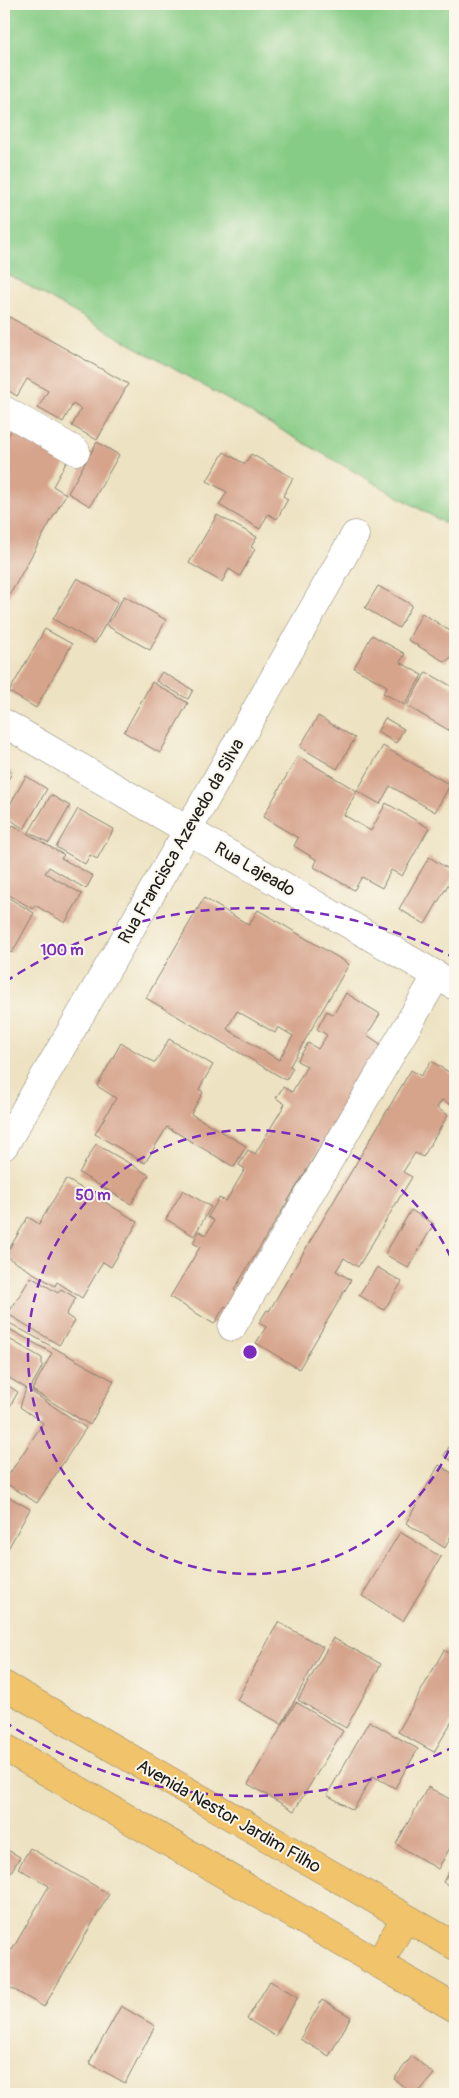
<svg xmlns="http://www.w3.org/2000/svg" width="459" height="2098" font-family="Pangolin,sans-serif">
<rect width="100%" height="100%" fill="#fbf7ec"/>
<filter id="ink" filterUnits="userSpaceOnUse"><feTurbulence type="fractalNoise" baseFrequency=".02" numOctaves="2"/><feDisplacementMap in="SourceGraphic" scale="10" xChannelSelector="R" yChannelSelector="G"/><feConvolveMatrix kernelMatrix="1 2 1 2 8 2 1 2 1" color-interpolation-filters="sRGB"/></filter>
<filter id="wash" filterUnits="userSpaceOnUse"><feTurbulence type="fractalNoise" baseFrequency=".0096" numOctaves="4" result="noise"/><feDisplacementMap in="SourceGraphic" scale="20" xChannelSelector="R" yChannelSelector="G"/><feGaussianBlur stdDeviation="1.12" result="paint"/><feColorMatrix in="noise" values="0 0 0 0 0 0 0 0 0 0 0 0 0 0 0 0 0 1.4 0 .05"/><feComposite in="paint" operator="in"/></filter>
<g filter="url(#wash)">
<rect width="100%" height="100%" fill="#ede2c1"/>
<path fill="#87cc86" stroke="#527451" d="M4 4H455V529L4 272Z"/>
<g id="blocks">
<g fill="#d6a38b" fill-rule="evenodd">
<path d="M4 314 128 384 97 440 72 426 81 409 73 404 63 422 38 408 48 391 27 379 17 396 4 388Z"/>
<path d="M15 424 70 456 53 486 66 494 4 605V444Z"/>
<path d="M97 442 119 455 90 506 68 493Z"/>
<path d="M224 452 245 464 251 454 293 478 283 496 288 499 277 519 268 514 260 529 219 505 227 492 207 481Z"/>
<path d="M217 515 257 537 251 547 255 549 240 576 229 569 222 582 189 563Z"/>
<path d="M77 578 118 602 95 643 53 619Z"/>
<path d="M378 586 412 605 399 628 365 608Z"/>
<path d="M124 596 166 620 150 650 107 626Z"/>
<path d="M422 613 455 634V654L445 662 408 640Z"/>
<path d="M45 629 72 644 36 708 9 692Z"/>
<path d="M372 635 405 654 400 662 422 675 405 705 383 693 387 686 354 668Z"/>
<path d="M162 672 193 690 188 699 156 681Z"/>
<path d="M426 672 455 688V725L452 732 407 706Z"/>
<path d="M152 682 188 703 160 753 124 732Z"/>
<path d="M318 716 355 738 337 769 300 747Z"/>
<path d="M385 718 404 729 396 743 377 732Z"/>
<path d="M383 746 450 785 435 812 390 786 380 804 357 791Z"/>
<path d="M298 756 357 791 344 815 371 831 386 803 429 828 402 876 391 870 382 888 362 877 354 890 314 867 317 860 294 846 298 838 263 817Z"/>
<path d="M4 768 12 773 4 786Z"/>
<path d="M26 776 47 789 24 829 4 815Z"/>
<path d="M51 795 70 806 49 843 29 832Z"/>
<path d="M78 809 114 829 97 859 90 855 85 864 56 847Z"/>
<path d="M13 825 64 855 61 858 93 876 86 889 49 867 45 873 82 894 65 923 35 905 33 909 4 892V841Z"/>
<path d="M429 857 455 873 425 924 399 909Z"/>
<path d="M4 895 34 913 12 953 4 948Z"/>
<path d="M204 898 249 925 258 910 349 964 290 1066 293 1068 286 1080 146 998ZM237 1011 275 1033 278 1027 293 1036 279 1060 227 1029Z"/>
<path d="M346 993 380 1014 367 1035 382 1045 234 1290 239 1293 230 1309 225 1306 214 1324 170 1297 200 1247 193 1243 199 1231 206 1235 214 1221 208 1217 219 1198 226 1201 245 1169 239 1165 248 1150 255 1154 285 1104 276 1098 283 1087 292 1092 307 1066 297 1061 308 1043 318 1049 327 1035 317 1029 327 1011 333 1015Z"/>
<path d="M169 1039 213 1065 199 1089 203 1092 191 1114 246 1146 234 1167 167 1127 145 1163 95 1134 116 1098 97 1086 121 1043 155 1063Z"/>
<path d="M431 1061 455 1076V1103L453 1106 442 1100 437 1108 448 1115 423 1157 415 1153 403 1172 412 1177 358 1267 344 1258 336 1271 351 1280 299 1369 256 1343 266 1327 259 1323 267 1310 269 1311 411 1070 421 1076Z"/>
<path d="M96 1144 149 1175 131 1204 79 1173Z"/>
<path d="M66 1179 138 1222 111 1267 103 1262 82 1298 57 1282 55 1286 5 1256 28 1217 39 1224Z"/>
<path d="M183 1190 211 1207 194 1236 166 1219Z"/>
<path d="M411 1210 434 1224 408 1268 385 1254Z"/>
<path d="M377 1267 402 1282 384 1310 359 1295Z"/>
<path d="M31 1277 58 1293 61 1289 76 1298 66 1315 75 1321 59 1345 8 1314Z"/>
<path d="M4 1320 114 1381 90 1425 32 1390 52 1353 4 1326Z"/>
<path d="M4 1336 42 1358V1367L29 1390 86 1428 37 1503 4 1482 43 1423 20 1407 26 1388 4 1375Z"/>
<path d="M4 1383 18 1392 4 1417Z"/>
<path d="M455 1436V1463L444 1456Z"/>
<path d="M439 1465 455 1475V1527L445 1548 406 1523Z"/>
<path d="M4 1494 30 1509 4 1556Z"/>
<path d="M400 1532 441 1557 403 1621 362 1596Z"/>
<path d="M278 1622 323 1647 282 1724 237 1700Z"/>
<path d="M333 1638 381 1664 346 1728 298 1700Z"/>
<path d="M444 1650 455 1657V1716L434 1752 398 1732Z"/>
<path d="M296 1702 343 1731 294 1811 248 1784Z"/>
<path d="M369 1721 418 1749 395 1788 373 1776 353 1810 327 1795Z"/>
<path d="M428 1787 455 1802V1839L438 1869 396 1844Z"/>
<path d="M4 1848 20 1857 4 1884Z"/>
<path d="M30 1848 109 1894 44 2007 4 1984V1945L12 1950 49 1886 18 1868Z"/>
<path d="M455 1861V1889L443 1882Z"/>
<path d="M270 1981 298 1997 275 2036 247 2019Z"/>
<path d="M322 2000 351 2017 329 2056 300 2039Z"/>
<path d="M121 2006 155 2026 125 2083 89 2063Z"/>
<path d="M412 2056 434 2074 417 2094H413L394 2079Z"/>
</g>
</g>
</g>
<g filter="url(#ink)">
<use href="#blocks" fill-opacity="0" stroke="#847f6e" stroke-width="1"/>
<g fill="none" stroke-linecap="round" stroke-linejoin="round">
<g stroke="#847f6e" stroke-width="29">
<g id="minor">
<path d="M4 410 76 451"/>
<path d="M4 723 455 986"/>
<path d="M4 1146 188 830 355 535"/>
<path d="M232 1327 437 975"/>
</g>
</g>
<g stroke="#847f6e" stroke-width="29">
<g id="major">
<path d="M4 1685 455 1946"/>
<path d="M4 1747 455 2008"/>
<path d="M379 1964 405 1918"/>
</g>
</g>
<use href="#minor" stroke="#fff" stroke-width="28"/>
<use href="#major" stroke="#f1c36a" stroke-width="28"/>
</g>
</g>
<g fill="none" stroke="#7b2cbf" stroke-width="2.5" stroke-dasharray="9 6">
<path d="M455 1437A222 222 0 1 1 455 1267"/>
<path d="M455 1746A444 444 0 0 1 5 1722M5 982A444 444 0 0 1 455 958"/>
</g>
<g text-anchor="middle" stroke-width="4" stroke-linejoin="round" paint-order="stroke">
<g font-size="18" fill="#1c1c1c" stroke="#fbf7ec">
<text transform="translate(181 841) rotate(-60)" y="6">Rua Francisca Azevedo da Silva</text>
<text transform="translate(255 869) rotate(30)" y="6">Rua Lajeado</text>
<text transform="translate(229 1816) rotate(30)" y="6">Avenida Nestor Jardim Filho</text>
</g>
</g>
<circle cx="250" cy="1352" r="8" fill="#7b2cbf" stroke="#fbf7ec" stroke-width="2.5"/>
<g font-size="15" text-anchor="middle" font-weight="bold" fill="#7b2cbf" stroke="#fbf7ec" stroke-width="4" stroke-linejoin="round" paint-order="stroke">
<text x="62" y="955">100 m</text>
<text x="93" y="1200">50 m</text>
</g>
<rect width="459" height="2098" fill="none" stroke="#fbf7ec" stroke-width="20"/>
</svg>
